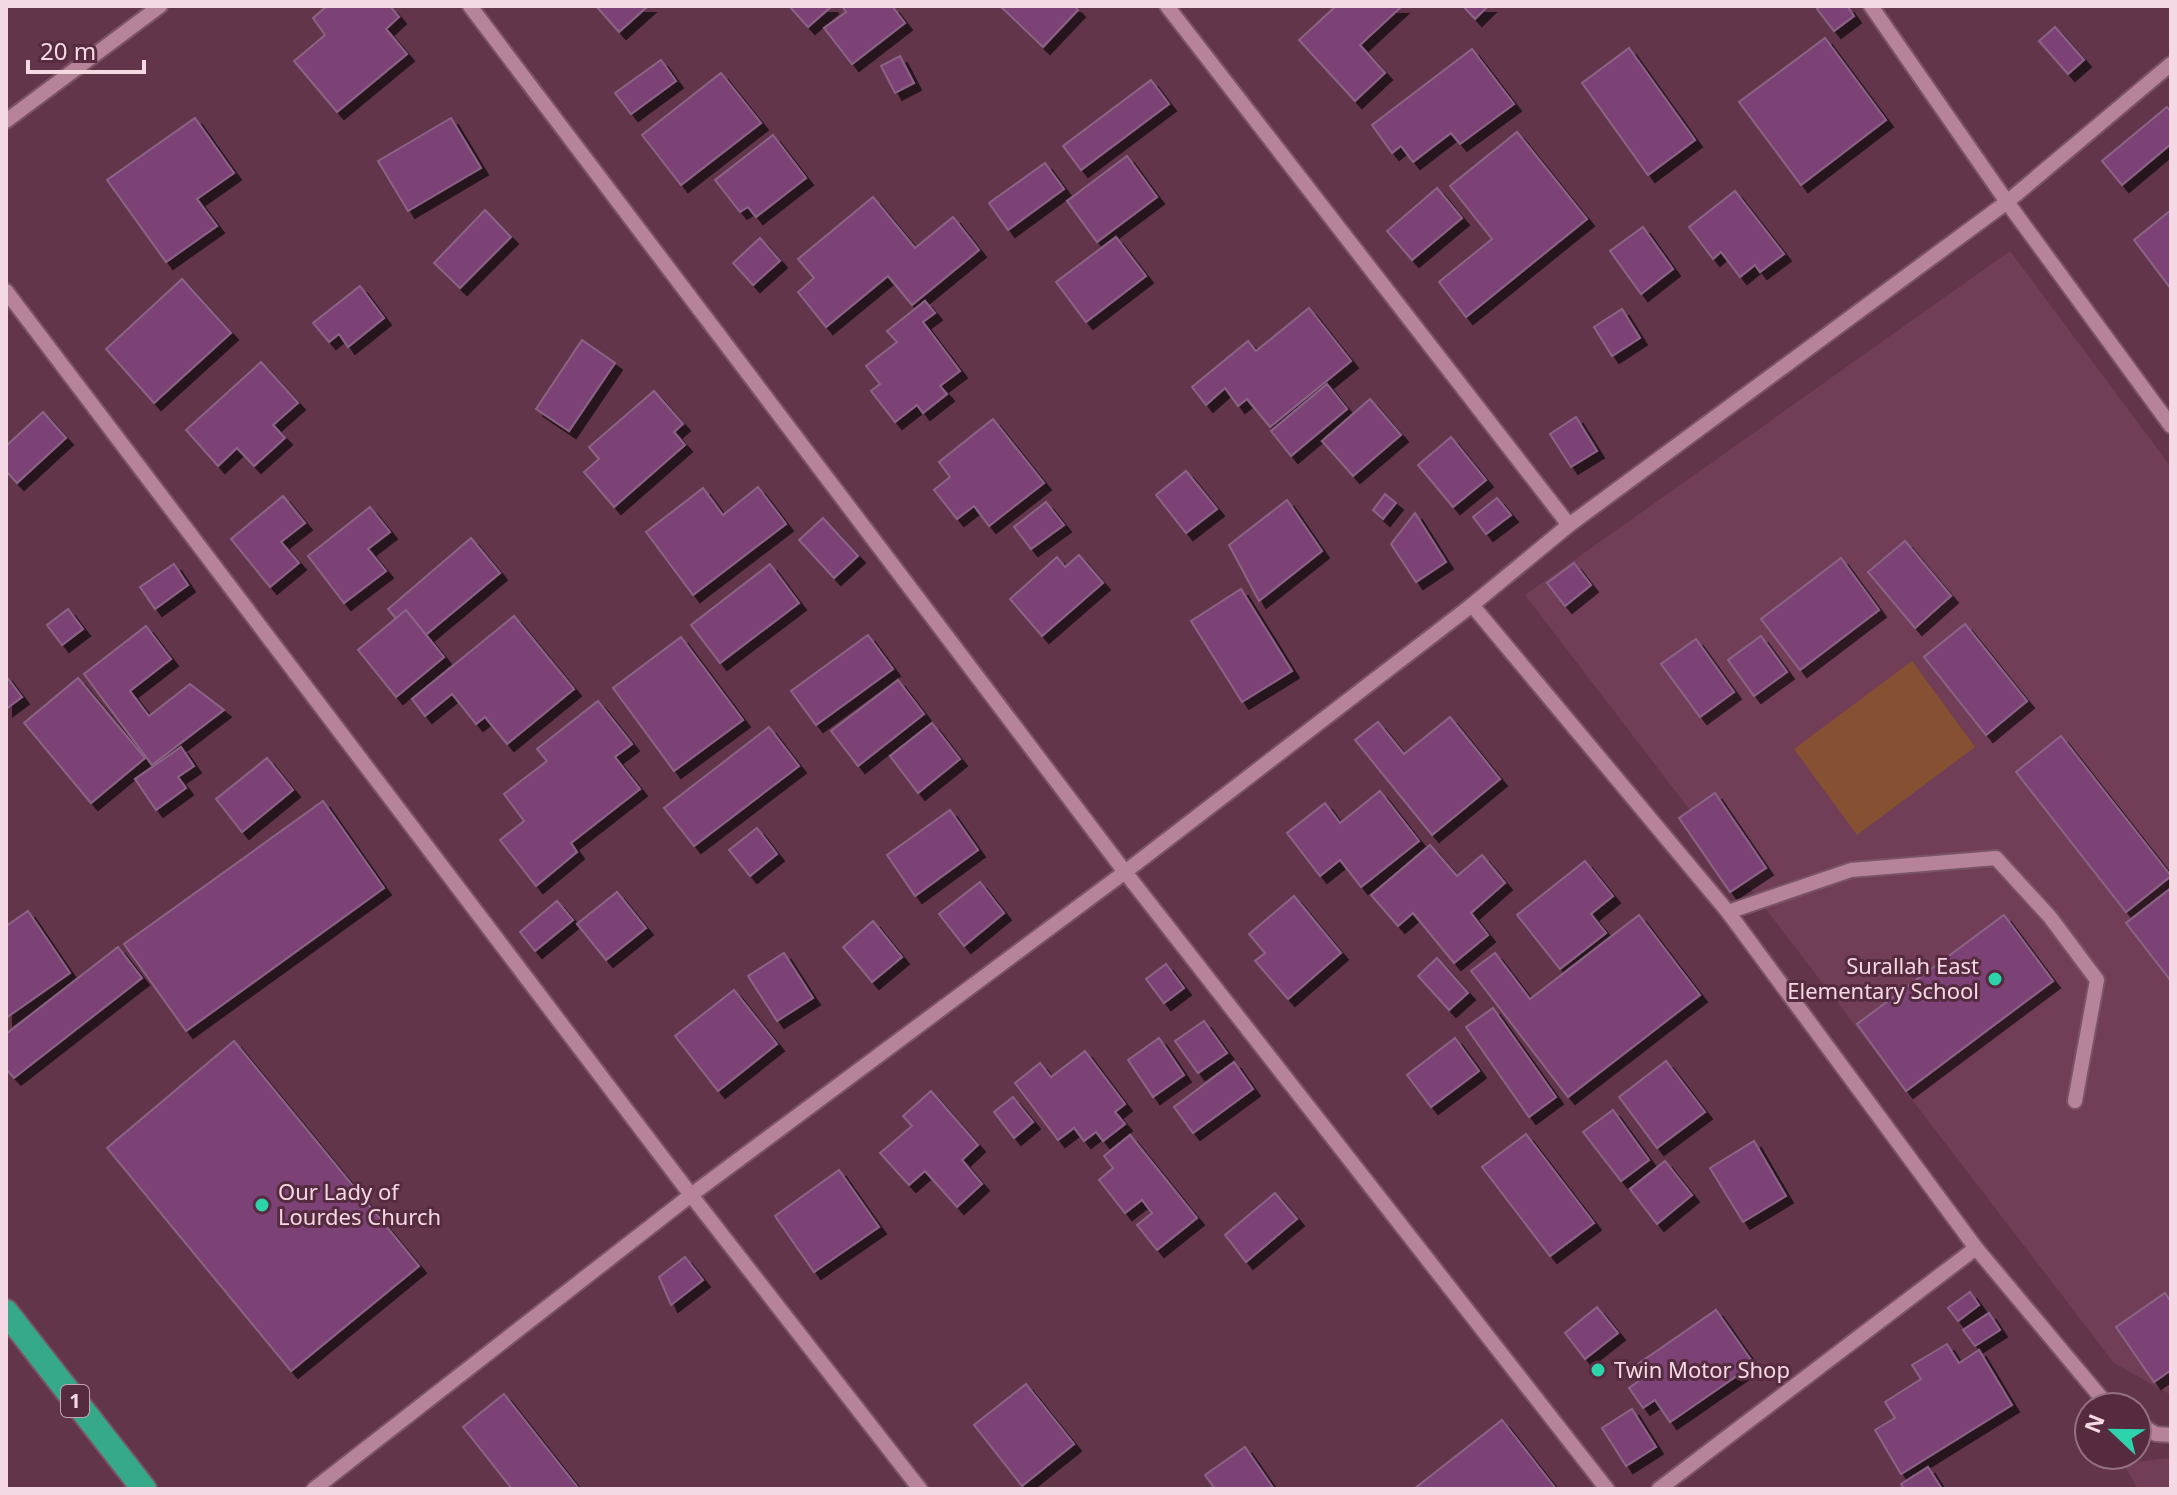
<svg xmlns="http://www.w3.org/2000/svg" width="2177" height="1495" font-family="'Noto Sans',sans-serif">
<defs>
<filter id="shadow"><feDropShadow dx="7" dy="7" stdDeviation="0" flood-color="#0009"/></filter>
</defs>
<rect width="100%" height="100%" fill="#62354a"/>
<g fill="#723e57">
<path d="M2010 251 2171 467V1395L2114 1363 1525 595Z"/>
<path d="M2171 1458V1489H2138L2123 1463Z"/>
</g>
<path fill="#855132" d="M1912 661 1975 747 1857 835 1794 749Z"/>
<g fill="#7c4276" stroke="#8b6486" stroke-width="2" filter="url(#shadow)">
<path d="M327 6H390L399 17 386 29 407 54 337 112 294 61 325 35 313 18Z"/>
<path d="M596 6H648L619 32Z"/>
<path d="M789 6H830L831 7 808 27Z"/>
<path d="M842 6H892L905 23 852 64 824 28 846 12Z"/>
<path d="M1000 6H1074L1078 10 1043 47Z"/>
<path d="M1336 6 1401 7 1360 45 1385 73 1355 101 1299 40Z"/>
<path d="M1463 6H1488L1475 19Z"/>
<path d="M1821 6H1847L1854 16 1834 31 1817 9Z"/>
<path d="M2055 27 2084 60 2068 74 2039 41Z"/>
<path d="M1825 38 1886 120 1801 185 1739 102Z"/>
<path d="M1629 48 1695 140 1648 175 1582 83Z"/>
<path d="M1472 49 1514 104 1460 144 1451 133 1413 162 1401 146 1392 153 1372 125Z"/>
<path d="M900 56 914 83 895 93 881 66Z"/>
<path d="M661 60 676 81 631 114 615 93Z"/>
<path d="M721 73 761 123 681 185 642 135Z"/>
<path d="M1151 80 1169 104 1081 170 1063 146Z"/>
<path d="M2167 107 2171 112V144L2122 185 2102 161Z"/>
<path d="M195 118 234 173 197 199 217 226 166 262 107 180Z"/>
<path d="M451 118 481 168 408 211 378 161Z"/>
<path d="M1517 132 1587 219 1466 317 1439 282 1492 239 1450 186Z"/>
<path d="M773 135 806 178 756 217 748 207 740 212 715 180Z"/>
<path d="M1127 156 1157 197 1097 242 1067 201Z"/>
<path d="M1045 163 1064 189 1008 230 989 203Z"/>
<path d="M1437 188 1462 218 1412 260 1387 231Z"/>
<path d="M1735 191 1784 254 1760 272 1755 265 1740 277 1721 252 1713 259 1689 227Z"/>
<path d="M873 197 915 248 953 217 979 250 912 305 888 276 826 327 798 292 814 278 798 259Z"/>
<path d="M485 210 511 237 460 288 434 263Z"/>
<path d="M2171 210V289L2134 240Z"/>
<path d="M1643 227 1673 269 1641 294 1610 251Z"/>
<path d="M1116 237 1146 276 1086 322 1056 282Z"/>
<path d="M760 238 780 261 753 285 733 263Z"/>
<path d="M182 279 231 333 154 403 106 349Z"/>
<path d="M360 286 384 318 348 347 339 334 329 342 313 323Z"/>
<path d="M925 301 935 313 923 322 960 371 940 386 947 394 923 413 917 405 895 422 871 391 880 384 866 366 897 342 887 331Z"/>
<path d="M1309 308 1351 361 1270 427 1247 399 1238 406 1225 388 1206 405 1192 387 1248 341 1256 351Z"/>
<path d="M1622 309 1640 338 1612 356 1594 327Z"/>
<path d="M582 340 615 363 569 431 536 409Z"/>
<path d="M261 362 298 403 273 425 285 438 254 466 237 448 218 466 186 430Z"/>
<path d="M1327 384 1347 409 1291 456 1271 431Z"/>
<path d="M654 391 683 424 674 432 685 445 614 507 584 472 599 459 589 447Z"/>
<path d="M1370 399 1401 435 1353 476 1322 441Z"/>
<path d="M43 412 66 438 17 483 6 471V446Z"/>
<path d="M1576 417 1597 451 1571 467 1550 434Z"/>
<path d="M993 419 1044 483 989 526 974 506 957 519 934 490 950 477 939 462Z"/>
<path d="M1451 437 1486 480 1453 507 1418 465Z"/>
<path d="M1186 471 1217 509 1186 533 1156 495Z"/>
<path d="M758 487 786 524 693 595 646 532 703 488 723 515Z"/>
<path d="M1385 494 1396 503 1383 519 1373 510Z"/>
<path d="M283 496 305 523 281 542 299 563 270 587 231 539Z"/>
<path d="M1497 498 1511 515 1486 534 1473 517Z"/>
<path d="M1287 500 1322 551 1259 601 1229 545Z"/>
<path d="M1046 502 1064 525 1031 549 1014 527Z"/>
<path d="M370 507 390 532 368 549 386 571 344 603 308 556Z"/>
<path d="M1415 513 1446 562 1416 582 1391 544Z"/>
<path d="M823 518 858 556 834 578 799 540Z"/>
<path d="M471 538 500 573 416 643 388 609Z"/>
<path d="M1905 541 1951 596 1915 628 1868 572Z"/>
<path d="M1079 555 1103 583 1042 636 1010 599 1057 557 1065 567Z"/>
<path d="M1841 558 1879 610 1800 670 1761 619Z"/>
<path d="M1574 563 1591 585 1565 606 1547 583Z"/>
<path d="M174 564 188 585 155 609 140 587Z"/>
<path d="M770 564 799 603 720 663 691 625Z"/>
<path d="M1241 589 1292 671 1242 702 1191 621Z"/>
<path d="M68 609 83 629 62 645 47 625Z"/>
<path d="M406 610 444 657 396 697 358 650Z"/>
<path d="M514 616 574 689 507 744 485 717 476 724 452 694 425 716 412 699Z"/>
<path d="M1965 624 2027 701 1986 735 1924 657Z"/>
<path d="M146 626 171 659 130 691 149 716 190 684 224 710 152 765 84 674Z"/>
<path d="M868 635 893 669 816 725 791 691Z"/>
<path d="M1761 636 1787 672 1754 696 1728 660Z"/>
<path d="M681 637 743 720 674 771 613 688Z"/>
<path d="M1696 639 1734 692 1700 717 1661 664Z"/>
<path d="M6 676 22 697 6 709Z"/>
<path d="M78 678 145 758 91 803 24 723Z"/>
<path d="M898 680 924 714 858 766 831 731Z"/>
<path d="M598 701 632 744 615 757 640 789 571 843 577 852 536 886 500 840 524 821 504 794 547 761 537 749Z"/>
<path d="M1450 717 1500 779 1432 835 1355 740 1378 722 1404 754Z"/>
<path d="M932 723 960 759 918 793 890 756Z"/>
<path d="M769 727 799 766 694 846 664 808Z"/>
<path d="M2061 736 2171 876 2126 912 2016 772Z"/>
<path d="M181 747 194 766 178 777 186 788 156 810 135 779Z"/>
<path d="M267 758 293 790 242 832 216 799Z"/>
<path d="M1380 791 1419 841 1361 887 1340 860 1320 876 1287 833 1325 803 1340 823Z"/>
<path d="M1715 793 1766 868 1730 892 1679 818Z"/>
<path d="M323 801 384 888 186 1031 124 944Z"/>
<path d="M950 810 978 850 915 896 887 855Z"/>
<path d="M757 828 777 854 750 876 729 850Z"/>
<path d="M1430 845 1457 876 1482 855 1505 883 1471 913 1488 935 1454 963 1413 913 1398 926 1371 895Z"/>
<path d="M1585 861 1613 896 1591 914 1606 933 1560 969 1517 915Z"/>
<path d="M980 882 1004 913 964 946 939 914Z"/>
<path d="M2171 888V981L2126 923Z"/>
<path d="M617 892 646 928 606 960 577 924Z"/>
<path d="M1294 896 1341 953 1288 999 1255 961 1265 953 1249 934Z"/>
<path d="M557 901 573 920 535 951 520 932Z"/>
<path d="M28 911 70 973 6 1018V926Z"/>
<path d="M1639 915 1700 995 1568 1097 1471 971 1495 953 1530 999Z"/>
<path d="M2004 915 2053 981 1906 1091 1857 1024Z"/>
<path d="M873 921 902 957 872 982 843 947Z"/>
<path d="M118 947 142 978 14 1078 6 1069V1034Z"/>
<path d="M784 953 813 998 777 1021 748 976Z"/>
<path d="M1437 958 1468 993 1449 1010 1418 976Z"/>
<path d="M1166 964 1184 988 1164 1003 1146 979Z"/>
<path d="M734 990 777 1044 718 1091 675 1036Z"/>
<path d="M1493 1008 1556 1097 1529 1117 1466 1027Z"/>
<path d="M1204 1021 1227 1053 1198 1073 1175 1041Z"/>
<path d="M1159 1038 1184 1075 1153 1097 1128 1060Z"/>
<path d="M1455 1038 1479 1071 1431 1107 1407 1075Z"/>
<path d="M234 1041 419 1266 291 1371 107 1148Z"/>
<path d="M1085 1051 1125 1104 1115 1112 1125 1124 1103 1141 1096 1132 1084 1141 1074 1128 1058 1140 1015 1083 1040 1063 1051 1077Z"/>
<path d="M1666 1061 1705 1112 1657 1148 1619 1097Z"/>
<path d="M1234 1062 1253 1089 1193 1133 1174 1107Z"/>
<path d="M931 1091 978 1145 962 1160 982 1184 957 1207 925 1171 909 1185 880 1153 912 1126 903 1116Z"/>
<path d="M1013 1097 1033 1122 1014 1138 994 1112Z"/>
<path d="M1613 1110 1649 1160 1621 1181 1583 1132Z"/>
<path d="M1526 1134 1594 1223 1550 1256 1482 1167Z"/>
<path d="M1130 1135 1197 1218 1157 1250 1137 1225 1152 1213 1142 1200 1125 1213 1099 1180 1113 1168 1104 1156Z"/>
<path d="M1754 1141 1786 1196 1743 1222 1710 1168Z"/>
<path d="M1665 1161 1692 1195 1657 1224 1630 1189Z"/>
<path d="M839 1170 879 1227 814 1272 775 1216Z"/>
<path d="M1275 1193 1297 1219 1246 1262 1225 1235Z"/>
<path d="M685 1257 703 1280 671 1305 659 1277Z"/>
<path d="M1970 1292 1979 1305 1958 1321 1948 1308Z"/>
<path d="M2165 1293 2171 1302V1370L2154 1382 2116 1327Z"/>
<path d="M1597 1307 1618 1333 1585 1359 1565 1333Z"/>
<path d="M1716 1310 1754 1364 1670 1422 1655 1400 1643 1408 1629 1388 1643 1378 1635 1366Z"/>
<path d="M1989 1313 2000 1330 1975 1346 1963 1330Z"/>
<path d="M1947 1344 1959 1363 1979 1350 2012 1405 1901 1474 1875 1430 1895 1418 1885 1402 1921 1379 1912 1365Z"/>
<path d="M1026 1384 1074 1444 1022 1486 974 1425Z"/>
<path d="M504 1394 579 1489H512L463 1427Z"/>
<path d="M1632 1409 1656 1447 1626 1466 1602 1428Z"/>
<path d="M1502 1420 1556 1489H1414Z"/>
<path d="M1245 1447 1274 1489H1215L1205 1475Z"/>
<path d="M1928 1467 1942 1489H1904L1901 1484Z"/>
</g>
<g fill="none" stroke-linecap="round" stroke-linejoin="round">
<g stroke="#7a5466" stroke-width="18">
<g id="minor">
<path d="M470 6 1125 872 1607 1489"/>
<path d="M1167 6 1569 525"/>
<path d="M1871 6 2007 202 2171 426"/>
<path d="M6 121 160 6"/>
<path d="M6 291 691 1195 920 1489"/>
<path d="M1472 605 1728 912 1976 1248 2109 1407"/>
<path d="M1728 912 1851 870 1996 858 2050 917 2097 980 2075 1101"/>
<path d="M2137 1423 2156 1434 2171 1435"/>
<path d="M314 1489 691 1195 1125 872 1472 605 1569 525 2007 202 2171 64"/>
<path d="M1659 1489 1976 1248"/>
</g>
</g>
<g stroke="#7a5466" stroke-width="28">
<path id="highway" d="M6 1312 144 1489"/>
</g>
<use href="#minor" stroke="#b7839a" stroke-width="14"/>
<use href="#highway" stroke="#36a98a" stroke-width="24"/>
</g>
<g fill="#2dd4ab" stroke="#562b40" stroke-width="3">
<circle cx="1995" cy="979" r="8"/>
<circle cx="262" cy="1205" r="8"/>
<circle cx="1598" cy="1370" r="8"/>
</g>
<g text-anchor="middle" stroke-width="6" stroke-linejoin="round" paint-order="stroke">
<rect fill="#562b40" stroke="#c5a4b3" stroke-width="2" x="61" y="1385" width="28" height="32" rx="6"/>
<g font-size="20" font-weight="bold" fill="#f4d8e4">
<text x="75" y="1408">1</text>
</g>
<g font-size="22" fill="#f4d8e4" stroke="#562b40" text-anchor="start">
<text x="1979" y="974" text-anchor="end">Surallah East<tspan x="1979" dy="25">Elementary School</tspan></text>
<text x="278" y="1200">Our Lady of<tspan x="278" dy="25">Lourdes Church</tspan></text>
<text x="1614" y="1378">Twin Motor Shop</text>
</g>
</g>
<rect width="2177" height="1495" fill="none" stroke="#f4d8e4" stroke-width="16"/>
<g transform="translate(2113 1431) rotate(292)"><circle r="38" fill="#562b40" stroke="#957082" stroke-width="2"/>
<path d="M0-6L14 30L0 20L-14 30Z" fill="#2dd4ab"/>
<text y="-12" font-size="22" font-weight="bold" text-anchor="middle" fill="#f4d8e4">N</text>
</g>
<path d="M28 60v12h116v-12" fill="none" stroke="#f4d8e4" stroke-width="4"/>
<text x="40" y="60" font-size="24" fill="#f4d8e4" stroke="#562b40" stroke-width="6" paint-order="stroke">20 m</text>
</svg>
